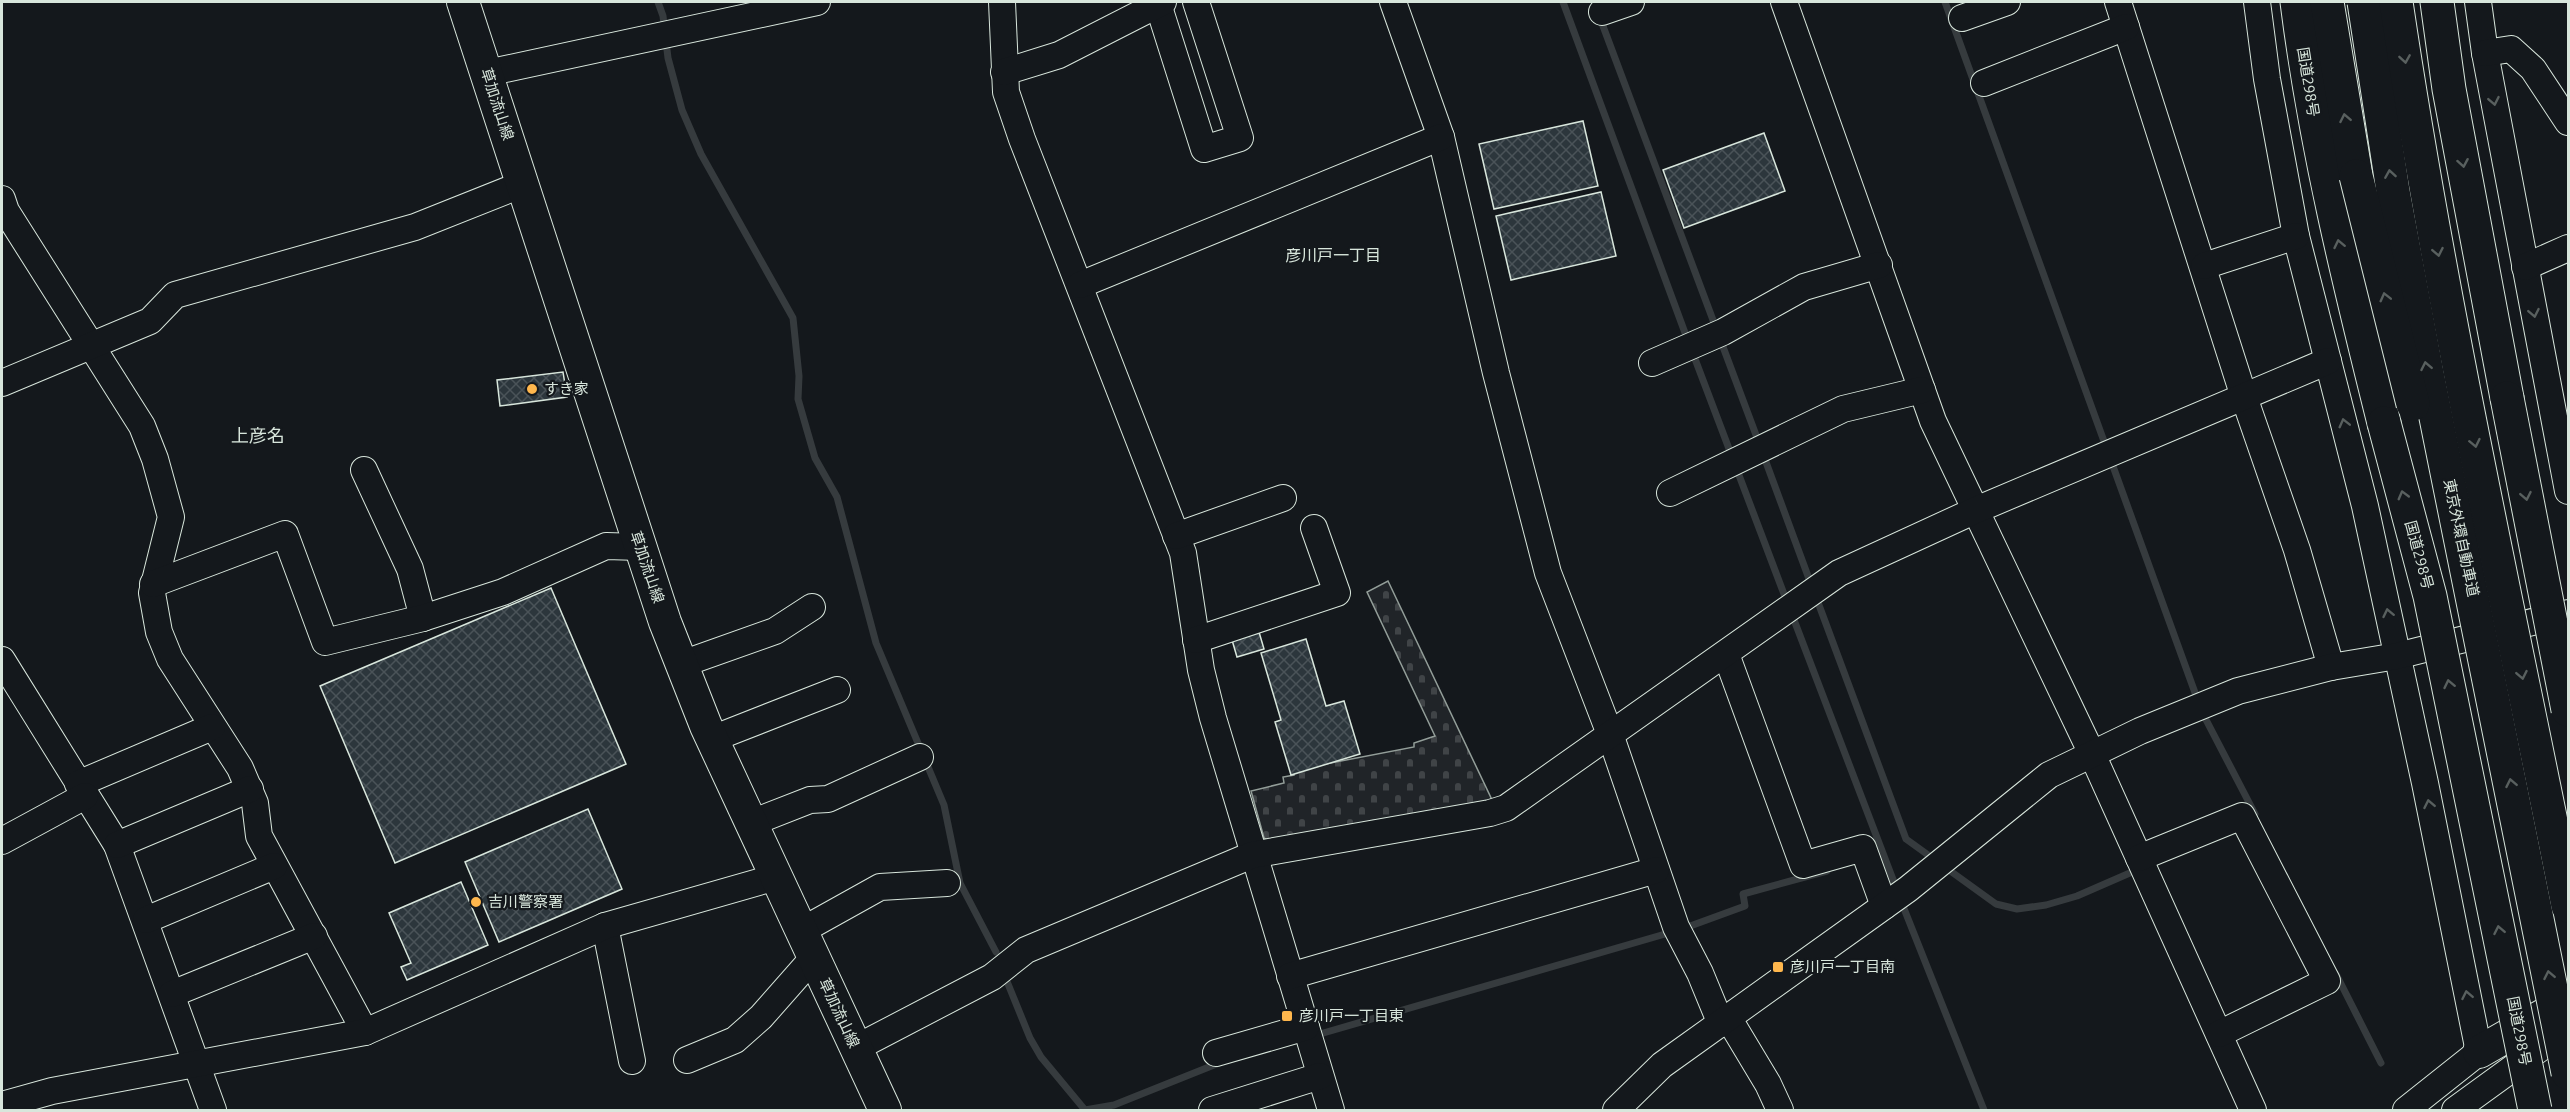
<svg xmlns="http://www.w3.org/2000/svg" width="2570" height="1112" font-family="Ubuntu,'Noto Sans JP',sans-serif">
<defs>
<pattern id="cemetery-stones" width="16" height="16" patternUnits="userSpaceOnUse" patternTransform="scale(1.5)"><rect width="16" height="16" fill="#202428"/><path d="M2 7V4a2 2 0 0 1 4 0v3zM10 15v-3a2 2 0 0 1 4 0v3z" fill="#404447"/></pattern>
<pattern id="building-cross-hatch" width="8" height="8" patternUnits="userSpaceOnUse" patternTransform="scale(1.5)"><rect width="8" height="8" fill="#2c363c"/><path d="M0 0l8 8M0 8l8-8" fill="none" stroke="#4a5358"/></pattern>
</defs>
<rect width="100%" height="100%" fill="#14181c"/>
<path fill="url(#cemetery-stones)" stroke="#939e99" stroke-width="1.5" d="M1388 581 1493 802 1272 843 1264 838 1251 791 1284 783 1283 777 1294 775V770L1414 747V743L1435 736 1367 592Z"/>
<g fill="none" stroke-linecap="round" stroke-linejoin="round">
<g stroke="#363b3e" stroke-width="7">
<path d="M658 2 663 16 668 58 682 110 701 154 793 318 799 376 798 399 815 458 837 497 876 643 944 805 960 883 996 952"/>
<path d="M1563 2 1688 341"/>
<path d="M1594 2 1759 443"/>
<path d="M1945 2 2198 701"/>
<path d="M1692 351 1787 602"/>
<path d="M1763 454 1812 587"/>
<path d="M1816 597 1906 839 1996 904 2017 909 2046 905 2077 896 2139 869"/>
<path d="M1791 612 1897 890"/>
<path d="M2202 712 2255 814"/>
<path d="M1901 901 1984 1110"/>
<path d="M1682 929 1745 906 1743 894 1827 871"/>
<path d="M2336 974 2381 1063"/>
<path d="M1006 979 1030 1038 1041 1057 1085 1110 1114 1105 1219 1063"/>
<path d="M1313 1036 1672 932"/>
</g>
</g>
<g fill="url(#building-cross-hatch)" stroke="#d8e6dc" stroke-width="1.5">
<path d="M1583 121 1598 186 1494 209 1479 144Z"/>
<path d="M1764 133 1785 191 1684 228 1663 170Z"/>
<path d="M1601 192 1616 256 1511 280 1496 216Z"/>
<path d="M563 372 567 397 500 406 497 380Z"/>
<path d="M551 588 626 764 395 863 320 686Z"/>
<path d="M1259 632 1264 649 1237 657 1232 640Z"/>
<path d="M1306 639 1326 706 1344 701 1360 754 1291 775 1275 722 1281 720 1261 653Z"/>
<path d="M588 809 622 889 499 942 465 862Z"/>
<path d="M461 882 488 945 407 980 401 967 411 963 389 913Z"/>
</g>
<g fill="none" stroke-linecap="round" stroke-linejoin="round">
<g stroke="#d8e6dc" stroke-width="28">
<g id="minor">
<path d="M1002 2 1006 92 1022 139 1183 553 1201 670 1213 718 1331 1110"/>
<path d="M1393 2 1441 137 1496 373 1548 573 1610 734 1676 927 1700 973 1721 1024"/>
<path d="M1784 2 1933 421 2092 754 2253 1110"/>
<path d="M2118 2 2244 397 2297 550 2331 667"/>
<path d="M2257 2 2267 79 2296 236 2365 506 2425 783 2479 1052 2406 1110"/>
<path d="M2478 2 2485 53 2568 491"/>
<path d="M1158 4 1204 149 1240 138 1196 2"/>
<path d="M1602 12 1631 2"/>
<path d="M1962 18 2007 2"/>
<path d="M2485 53 2511 49 2533 69 2568 122"/>
<path d="M1004 72 1059 55 1163 2"/>
<path d="M487 73 817 2"/>
<path d="M1984 83 2126 27"/>
<path d="M2 199 6 211 142 426 155 459 171 517 152 593 159 632 170 659 240 768 255 803 259 836 365 1032"/>
<path d="M2204 266 2296 236"/>
<path d="M2525 267 2568 248"/>
<path d="M1080 285 1441 137"/>
<path d="M1652 363 1723 332 1804 287 1879 265"/>
<path d="M2 383 150 321 175 295 415 227 523 184"/>
<path d="M364 470 410 569 423 618"/>
<path d="M1670 493 1843 409 1922 390"/>
<path d="M1176 536 1283 498"/>
<path d="M153 584 285 534 325 642 423 618 503 592 606 546 640 547"/>
<path d="M1196 640 1337 593 1314 528"/>
<path d="M1726 654 1803 865 1863 848 1884 906"/>
<path d="M2 660 117 845 213 1110"/>
<path d="M682 664 775 631 812 607"/>
<path d="M712 739 837 690"/>
<path d="M78 784 212 727"/>
<path d="M751 823 810 800 828 799 920 757"/>
<path d="M2 841 85 796"/>
<path d="M117 845 250 789"/>
<path d="M2139 858 2242 816 2327 981 2219 1034"/>
<path d="M146 920 274 866"/>
<path d="M605 926 632 1061"/>
<path d="M801 931 880 887 947 883"/>
<path d="M1290 976 1656 870"/>
<path d="M172 994 314 936"/>
<path d="M1729 1019 1768 1084 1780 1110"/>
<path d="M856 1048 992 977 1026 950 1252 855 1490 813 1506 808 1839 573 1976 510 2328 361"/>
<path d="M1216 1053 1306 1027"/>
<path d="M687 1060 735 1040 761 1017 813 958"/>
<path d="M2 1105 52 1091 365 1032 605 926 776 877"/>
<path d="M1212 1110 1320 1076"/>
<path d="M1616 1110 1662 1065 1908 889 2049 775 2140 731 2238 691 2331 667 2397 656 2568 613"/>
<path d="M2455 1110 2568 1028"/>
</g>
</g>
<g stroke="#d8e6dc" stroke-width="34">
<g id="major">
<path d="M463 2 665 622 706 726 885 1110"/>
<path d="M2479 1052 2568 1001"/>
</g>
</g>
<g stroke="#d8e6dc" stroke-width="35">
<g id="highway">
<path d="M2297 2C2315 145 2349 283 2384 423"/>
<path d="M2327 2 2356 176"/>
<path d="M2437 2 2449 89 2507 398"/>
</g>
</g>
<use href="#minor" stroke="#14181c" stroke-width="26"/>
<use href="#major" stroke="#14181c" stroke-width="32"/>
<use href="#highway" stroke="#14181c" stroke-width="33"/>
<g stroke="#d8e6dc" stroke-width="35" stroke-linecap="butt">
<g id="highway-bridge">
<path d="M2364 2 2393 191 2427 373 2568 1073"/>
<path d="M2396 2C2441 305 2508 605 2568 906"/>
<path d="M2356 176 2413 404"/>
<path d="M2507 398 2568 710"/>
<path d="M2384 423 2430 596 2535 1110"/>
</g>
</g>
<use href="#highway-bridge" stroke="#14181c" stroke-width="33"/>
</g>
<defs><path id="oneway-chevron" d="M-2-3.5L2.5 0L-2 3.5" fill="none" stroke-width="1.6" stroke-linecap="round" stroke-linejoin="round" transform="scale(1.5)"/></defs>
<g stroke="#59605f">
<use href="#oneway-chevron" transform="translate(2405 59) rotate(81)"/>
<use href="#oneway-chevron" transform="translate(2494 101) rotate(79)"/>
<use href="#oneway-chevron" transform="translate(2345 118) rotate(-101)"/>
<use href="#oneway-chevron" transform="translate(2463 163) rotate(80)"/>
<use href="#oneway-chevron" transform="translate(2390 174) rotate(-99)"/>
<use href="#oneway-chevron" transform="translate(2339 244) rotate(-102)"/>
<use href="#oneway-chevron" transform="translate(2438 252) rotate(79)"/>
<use href="#oneway-chevron" transform="translate(2385 297) rotate(-104)"/>
<use href="#oneway-chevron" transform="translate(2534 313) rotate(79)"/>
<use href="#oneway-chevron" transform="translate(2426 366) rotate(-101)"/>
<use href="#oneway-chevron" transform="translate(2344 423) rotate(-104)"/>
<use href="#oneway-chevron" transform="translate(2475 443) rotate(78)"/>
<use href="#oneway-chevron" transform="translate(2403 495) rotate(-105)"/>
<use href="#oneway-chevron" transform="translate(2526 496) rotate(79)"/>
<use href="#oneway-chevron" transform="translate(2388 613) rotate(-102)"/>
<use href="#oneway-chevron" transform="translate(2522 675) rotate(79)"/>
<use href="#oneway-chevron" transform="translate(2449 684) rotate(-102)"/>
<use href="#oneway-chevron" transform="translate(2511 783) rotate(-101)"/>
<use href="#oneway-chevron" transform="translate(2429 804) rotate(-101)"/>
<use href="#oneway-chevron" transform="translate(2499 930) rotate(-101)"/>
<use href="#oneway-chevron" transform="translate(2549 975) rotate(-101)"/>
<use href="#oneway-chevron" transform="translate(2467 995) rotate(-101)"/>
</g>
<g fill="#ffb74d" stroke="#14181c" stroke-width="2">
<circle cx="532" cy="389" r="6"/>
<circle cx="476" cy="902" r="6"/>
<rect x="1772" y="961" width="12" height="12" rx="3"/>
<rect x="1281" y="1010" width="12" height="12" rx="3"/>
</g>
<g text-anchor="middle" stroke-width="4.5" stroke-linejoin="round" paint-order="stroke">
<g font-size="15" fill="#d8e6dc" stroke="#14181c">
<text transform="translate(2308 82) rotate(81)" y="5">国道298号</text>
<text transform="translate(497 104) rotate(72)" y="5">草加流山線</text>
<text transform="translate(2461 538) rotate(78)" y="5">東京外環自動車道</text>
<text transform="translate(2419 555) rotate(75)" y="5">国道298号</text>
<text transform="translate(647 567) rotate(71)" y="5">草加流山線</text>
<text transform="translate(839 1013) rotate(65)" y="5">草加流山線</text>
<text transform="translate(2519 1031) rotate(79)" y="5">国道298号</text>
</g>
<g font-size="15" fill="#d8e6dc" stroke="#14181c" text-anchor="start">
<text x="544" y="394">すき家</text>
<text x="488" y="907">吉川警察署</text>
<text x="1790" y="972">彦川戸一丁目南</text>
<text x="1299" y="1021">彦川戸一丁目東</text>
</g>
<g font-size="16" fill="#d8e6dc" stroke="#14181c">
<text x="1333" y="261">彦川戸一丁目</text>
</g>
<g font-size="18" fill="#d8e6dc" stroke="#14181c">
<text x="258" y="442">上彦名</text>
</g>
</g>
<rect width="2570" height="1112" fill="none" stroke="#d8e6dc" stroke-width="6"/>
</svg>
